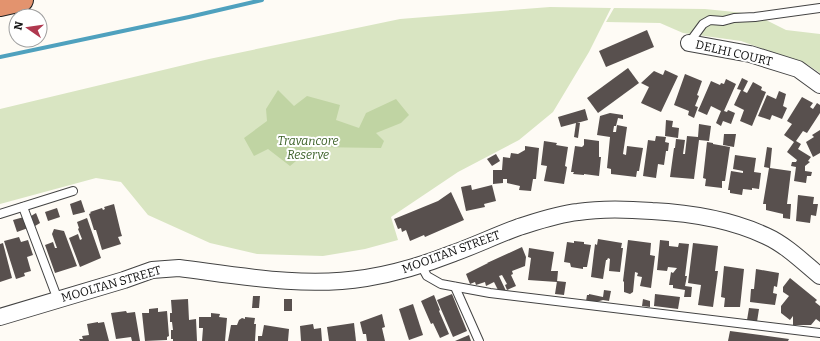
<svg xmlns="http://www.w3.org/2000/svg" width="820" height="341" font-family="Bitter,serif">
<rect width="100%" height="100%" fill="#fefbf5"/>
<g fill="#d9e5c2">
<path d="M550 7 611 8 589 52 553 112 519 140 458 172 391 217 398 240 365 249 323 256 257 254 210 243 148 215 121 182 96 178 0 204V109L209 59 400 19Z"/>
<path d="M614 8 705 9 754 14 786 30 820 34V73L808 65 741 41 683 33 660 23 606 22Z"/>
</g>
<path fill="#c0d4a3" d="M278 90 294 106 307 96 340 105 336 120 359 128 366 113 396 99 409 115 401 123 376 133 384 141 381 148 313 147 290 166 268 149 254 156 244 138 267 121 266 109Z"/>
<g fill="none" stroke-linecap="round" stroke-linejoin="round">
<path stroke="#4fa1be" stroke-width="4" d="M0 57 189 17 262 0"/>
</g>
<g fill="#58504e">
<path d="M647 30 654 47 606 67 599 51Z"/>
<path d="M628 68 639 83 598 113 587 98Z"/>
<path d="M665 70 678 76 661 112 641 103 649 87 641 83 654 71 663 75Z"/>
<path d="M685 74 702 81 697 95 699 96 695 106 698 107 694 118 688 115 689 111 674 105Z"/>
<path d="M742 78 748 81 743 91 747 93 753 82 762 87 761 90 766 92 752 126 740 121 744 110 734 105 741 90 737 89Z"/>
<path d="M726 79 736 84 724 111 727 112 728 110 735 113 731 124 723 121 721 126 716 123 721 111 711 106 707 115 698 111 711 81 720 85 721 83 724 84Z"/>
<path d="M779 91 786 94 783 106 787 108 782 119 772 115 770 120 758 116 767 95 776 99Z"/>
<path d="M802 97 813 103 810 107 813 109 817 103 820 105V113L807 133 803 131 796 141 801 144 798 149 811 157 808 161 810 162 805 166V171L812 172 811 176H807L806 183 794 181 796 167 791 166 792 162H796L797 160 787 152 794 142 784 135 792 124 787 121Z"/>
<path d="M585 109 588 120 577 123H580L578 138 574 137 576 123 561 127 558 117Z"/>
<path d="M610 113 623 115V119L618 118 616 126H614L613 132H616L617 125 627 127 623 154 626 155 627 146 643 148 639 171H637L636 177 611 174V169L607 168 610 137 597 135 600 116Z"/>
<path d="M666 120 673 121 672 127 679 128 678 138 665 136Z"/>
<path d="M699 124 711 126 709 141 699 140 694 179 670 177 674 148H675L676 139 685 140 683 154H685L687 136 698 137Z"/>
<path d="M820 130V153L813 157 806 142 814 137 812 135Z"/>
<path d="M724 134H736L734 147 723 145Z"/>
<path d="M656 136 666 137 665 142 669 143 668 151H666L664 165 658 164 656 178 643 176 648 140 655 141Z"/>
<path d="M584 139 599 141V157H601L599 176 584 174V175L573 174 574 172H571L575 146 582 147 584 145Z"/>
<path d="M544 141 557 143 556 145 568 147 565 166 567 167 564 184 544 181 547 166 541 165Z"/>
<path d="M707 142 713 143V144L730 147 725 181H722V188L705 186 706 179 703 178Z"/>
<path d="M525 146 539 148 536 179H533L531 191 519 190 520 186 507 183V179H503V183L493 184V170H502L503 157 510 158 511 153 518 154 525 150Z"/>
<path d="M767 147 772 148 770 168 791 171 787 204H791L790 219 783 218V214L766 210V204H763L769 168 764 167Z"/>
<path d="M496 154 500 161 492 166 487 159Z"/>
<path d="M735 155 756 158 754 172 761 173 759 189 752 188V190L743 189 742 195 730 193V190H728L731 171 743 173V171L733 169Z"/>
<path d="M471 185 472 190 492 185 496 201 484 204 485 207 466 211 461 187Z"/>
<path d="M451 192 464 220 425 237 424 235 410 241 406 230 402 232 401 228 398 229 394 219 438 201Z"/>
<path d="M798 195 814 197 813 204H818L816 216 811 215 810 223 796 221Z"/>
<path d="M81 200 85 212 73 215 70 204Z"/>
<path d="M114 204 121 233 122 236 118 237 121 244 102 250 96 230H94L89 214 91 213 90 212 102 208 103 210 105 209 104 207Z"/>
<path d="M57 208 60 217 48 221 45 212Z"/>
<path d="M36 213 40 223 35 226 31 216Z"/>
<path d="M24 217 28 228 17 232 13 220Z"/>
<path d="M87 218 101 258 80 267 69 238 78 234 80 240 82 239 78 229 79 228 77 222Z"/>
<path d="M54 229 64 231 77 266 55 273 45 245 53 242 55 248H57L52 234Z"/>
<path d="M19 237 21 242 28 240 33 255 27 257 31 271 24 273 25 276 16 279 4 241Z"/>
<path d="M598 239 622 243 621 248H623L620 272 609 271 610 259 608 258 607 260H606L603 279 591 277 595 244 597 245Z"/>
<path d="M628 240 651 243 650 255 655 256 651 288 640 286 642 277 637 276 638 273 635 272 633 292 630 294 624 292V282L623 281Z"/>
<path d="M660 240 669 241V246L678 247 679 243 689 244 685 276H687L685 286 692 287 691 297H684L685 290 673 288V285H669L671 272 673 273 677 268 668 267 667 271 657 270Z"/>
<path d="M574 241 584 242V244L591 245 587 267H583V269L571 267 570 263 564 262 567 242 574 243Z"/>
<path d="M3 243 12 278 0 282V244Z"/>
<path d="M693 243 718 246 715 271H718L713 307 698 305 701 285 688 283Z"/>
<path d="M522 247 526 257 525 266 512 271 513 274 511 275 516 286 507 290 505 285 507 284 502 275 499 276 506 291 498 290 494 282 486 286 485 282 476 285 475 282 470 284 466 274 488 263H487Z"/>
<path d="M529 248 554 252 551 271H558L557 282 528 280 531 258 528 257Z"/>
<path d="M724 266 744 269 740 307H724L725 298 721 297Z"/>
<path d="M756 269 779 273 777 287 774 286 773 293 777 294 775 305 750 302 751 289H754Z"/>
<path d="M790 278 817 300 815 302 820 306V322L816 319 811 325H793V316L790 320 781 313V306L789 296 783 292V287Z"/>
<path d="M557 281 566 282 564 295 555 294Z"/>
<path d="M604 290 611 291 609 301 603 300 596 302 586 301 587 295H589V294L603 297Z"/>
<path d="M452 294 467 331 453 337 437 300Z"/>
<path d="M655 294 680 297 678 309 654 306Z"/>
<path d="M434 295 440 310 439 311 449 334 440 338 433 323 431 324 421 301Z"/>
<path d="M253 296H260L259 308H252Z"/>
<path d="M188 299 189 320 196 319 197 341H173V339H171V330H173L172 322H170V313H172L171 300Z"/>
<rect x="284" y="299" width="8" height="12"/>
<path d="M643 299 650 301V307L642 306Z"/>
<path d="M413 304 423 335 409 340 399 309Z"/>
<path d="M158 308V312L167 311 169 336 167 337V340L145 341 142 313H149V309Z"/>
<path d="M749 308 759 309 757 322 747 320Z"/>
<path d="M126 311 127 313 135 312 140 341H132L131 337 116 339 111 313Z"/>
<path d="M211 313 220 314 219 317 227 318 225 341H202L203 328H199V317H211Z"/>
<path d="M382 314 385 327 382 328 385 341H367L366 334H363L360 322Z"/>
<path d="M245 317 255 318 254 324H256L255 341H228L231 325H237L239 320 242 318 245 319Z"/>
<path d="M98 322V323L104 322 109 341H80L79 339H83L82 336 89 335 87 324Z"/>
<path d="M354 323 356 341H329L327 327Z"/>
<path d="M313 324 314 329 321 328 322 341H301L300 326Z"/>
<path d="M264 325 289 329 288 341H258V336H262Z"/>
<path d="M730 331 789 339 788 341H728Z"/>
<path d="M469 335 471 341H455Z"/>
</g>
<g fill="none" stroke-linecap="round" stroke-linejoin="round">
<g stroke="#434343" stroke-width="10">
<g id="service">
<path d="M689 43 703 24 710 20 723 21 734 18 755 17 820 8"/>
<path d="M23 207 58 300"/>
<path d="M0 214 73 191"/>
<path d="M421 265 427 276 441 284 490 293 820 333"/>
<path d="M455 287 479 341"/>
</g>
</g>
<g stroke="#434343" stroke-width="18">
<g id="minor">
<path d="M689 43 750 54 798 69 820 85"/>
<path d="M0 317 124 280 152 270 179 268C241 276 304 288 366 278 396 273 426 264 454 253 476 245 497 235 519 227 538 221 558 214 578 212 602 208 627 209 652 211 691 213 730 219 766 236 786 245 803 262 820 276"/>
</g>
</g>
<g stroke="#212121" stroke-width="24">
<path id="motorway" d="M0 5 22 0"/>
</g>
<use href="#service" stroke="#fff" stroke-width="8"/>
<use href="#minor" stroke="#fff" stroke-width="16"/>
<use href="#motorway" stroke="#e3936e" stroke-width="22"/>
</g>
<g text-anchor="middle" stroke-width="4" stroke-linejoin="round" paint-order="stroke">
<g font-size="12" fill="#101010" stroke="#fff">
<text transform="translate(734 53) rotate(13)" y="4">DELHI COURT</text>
<text transform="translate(451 252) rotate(-20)" y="4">MOOLTAN STREET</text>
<text transform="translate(111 284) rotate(-16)" y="4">MOOLTAN STREET</text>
</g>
<g font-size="12" font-style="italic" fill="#3c6128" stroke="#fff">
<text x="308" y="145">Travancore<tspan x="308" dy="14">Reserve</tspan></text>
</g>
</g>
<g transform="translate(28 28) rotate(283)"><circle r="19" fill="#ffffff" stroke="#9f9f9f"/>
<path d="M0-3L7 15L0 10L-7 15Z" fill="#b0384f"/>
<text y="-6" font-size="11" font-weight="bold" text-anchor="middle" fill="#101010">N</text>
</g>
</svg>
